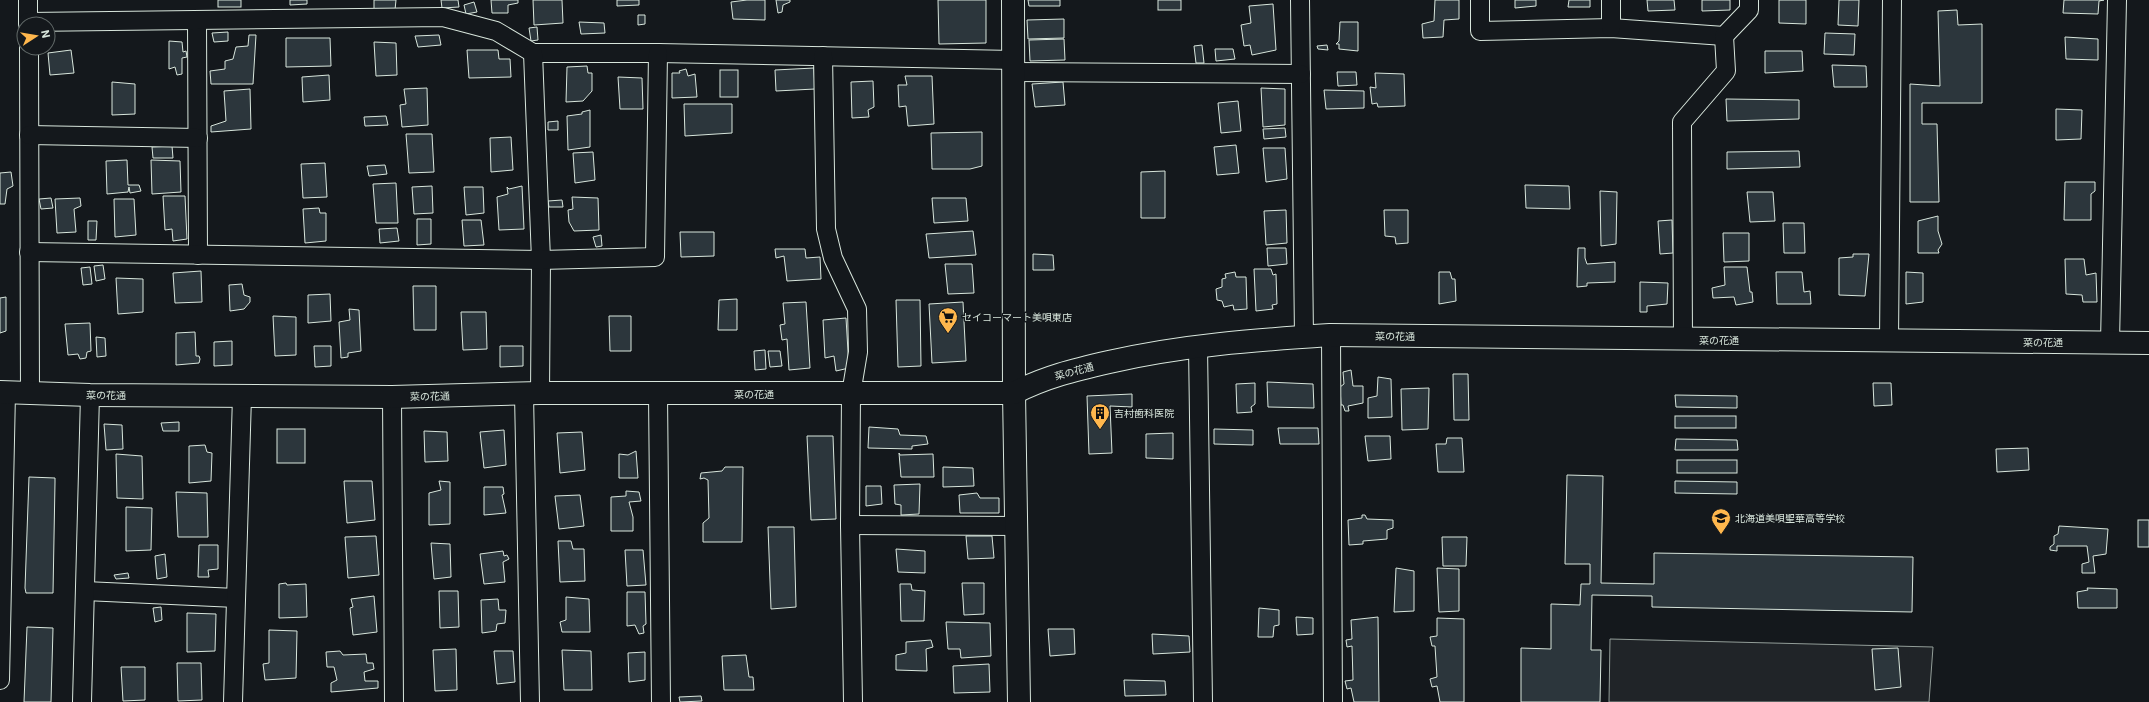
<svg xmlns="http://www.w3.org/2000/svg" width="2149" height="702" font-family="Roboto,'Noto Sans JP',sans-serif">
<rect width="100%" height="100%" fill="#14181c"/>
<path fill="#202428" stroke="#939e99" d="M1610 639 1933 647 1929 702H1609Z"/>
<g fill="#2c363c" stroke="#d8e6dc">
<rect x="218" y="0" width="23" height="7"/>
<path d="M290 0H307V4L290 5Z"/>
<path d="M374 0H396L395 10H374Z"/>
<path d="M441 0H458L459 7 442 8Z"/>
<path d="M491 0H518V3L508 5V13H492Z"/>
<path d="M533 0H562L563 23 534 25Z"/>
<path d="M617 0H639V5L617 6Z"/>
<path d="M747 0H765V20L733 19 731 2Z"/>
<path d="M776 0H790V2L783 5 782 12 778 13Z"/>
<path d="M938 0H986V43L939 44Z"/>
<path d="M1028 0H1060V6H1029Z"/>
<rect x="1158" y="0" width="23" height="10"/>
<path d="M1435 0H1459V19L1444 20 1443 37 1423 38 1422 24 1434 21Z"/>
<path d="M1515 0H1536V6L1515 8Z"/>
<path d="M1569 0H1590V7H1568Z"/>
<path d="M1647 0H1674L1675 10 1648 11Z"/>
<path d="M1702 0H1730V10L1702 11Z"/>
<path d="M1779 0H1806V24L1779 23Z"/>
<path d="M1839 0H1859L1858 26 1838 25Z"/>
<path d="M2064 0H2104L2099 1 2098 14 2063 13Z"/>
<path d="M474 2 477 12 466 14 464 5Z"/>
<path d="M1273 4 1276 50 1252 55 1250 45 1244 46 1241 25 1251 23 1249 6Z"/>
<path d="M1957 10 1958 25 1982 24V103H1922V124H1937L1939 202H1910V84L1940 86 1938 11Z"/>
<path d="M638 15H645V24L638 25Z"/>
<path d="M1064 19V38L1028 39 1027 20Z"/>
<path d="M579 22 604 23 605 33 581 34Z"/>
<path d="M1340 22H1358V51L1339 49V44H1336L1339 41Z"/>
<path d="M537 27 538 40 531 41 529 28Z"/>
<path d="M228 32V41L214 42 212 33Z"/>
<path d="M1825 33 1855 34 1854 55 1824 54Z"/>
<path d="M249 35H256L253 84H211L210 71 225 69V61L233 59 236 47 248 46Z"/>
<path d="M439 35 441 45 418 47 415 36Z"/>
<path d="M2065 37 2098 39V60L2066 59Z"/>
<path d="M286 38H330L331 66 286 67Z"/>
<path d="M1064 39 1065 60 1030 61 1029 40Z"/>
<path d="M169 41 182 42 183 52 186 51 187 57 182 58V74L177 75 175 67 169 69Z"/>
<path d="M374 42 396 43 397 75 376 76Z"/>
<path d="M1202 45 1204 63H1196L1194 46Z"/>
<path d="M1327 45 1328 50 1318 49 1317 46Z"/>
<path d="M1215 49H1233L1235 59 1216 61Z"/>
<path d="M71 50 74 73 50 75 48 53Z"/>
<path d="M467 50H498L499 59H510L511 77 469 78Z"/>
<path d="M1765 51H1802L1803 71 1765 73Z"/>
<path d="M1832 65 1866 66 1867 87H1834Z"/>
<path d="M587 66 588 73H592V91L583 101 566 102 567 67Z"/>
<path d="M814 68 815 89 776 91 775 70Z"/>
<path d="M686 69 688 76 695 74 697 97 672 98V73H680L679 71Z"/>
<rect x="720" y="70" width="18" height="27"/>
<path d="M1337 72H1356L1357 85 1338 86Z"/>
<path d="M1375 73 1404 74 1405 106 1378 107 1377 103 1372 104 1370 87 1376 88Z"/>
<path d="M329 75 330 100 303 102 302 77Z"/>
<path d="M905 76H932L934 124 908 126 906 106 899 107 898 85H907Z"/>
<path d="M618 77 642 78 643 109H620Z"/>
<path d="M873 81 874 107 868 110 869 117 852 118 851 82Z"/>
<path d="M112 82 135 84V114L112 115Z"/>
<path d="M1063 82 1065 105 1035 107 1032 84Z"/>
<path d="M427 88 428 125 402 127 400 105 406 104 404 89Z"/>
<path d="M1261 88 1285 89V125L1263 127Z"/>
<path d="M250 89 251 129 211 132V126L226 121 224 91Z"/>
<path d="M1324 90 1364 91V108L1326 109Z"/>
<path d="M1726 99 1799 100V119L1727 121Z"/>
<path d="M1238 101 1241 131 1221 133 1218 103Z"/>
<path d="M684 104H732V133L685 136Z"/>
<path d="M2056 109 2082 110 2081 139 2056 140Z"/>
<path d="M590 110V147L568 150 567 116 582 114V112Z"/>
<path d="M386 116 388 125 365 126 364 117Z"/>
<path d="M558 121V130H548V122Z"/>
<path d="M1285 128 1286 137 1264 139 1263 129Z"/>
<path d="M982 132V166L970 169H932L931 133Z"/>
<path d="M406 134H432L434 172 409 173Z"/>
<path d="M511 137 513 170 491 172 490 138Z"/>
<path d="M1236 145 1239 173 1217 175 1214 147Z"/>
<path d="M172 146 173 158H153L152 147Z"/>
<path d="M1263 148H1285L1287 179 1266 182Z"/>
<path d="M1799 151 1800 167 1727 169V152Z"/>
<path d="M593 152 595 180 575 183 573 153Z"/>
<path d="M127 160 128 185H139L141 191 130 193 129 187 128 192 107 194 106 161Z"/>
<path d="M151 160 180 161 181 192 152 194Z"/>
<path d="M325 163 327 197 303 198 301 164Z"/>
<path d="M385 165 387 174 369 176 367 166Z"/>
<path d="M1165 171V218H1141V172Z"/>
<path d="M11 172 13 186 7 189 5 204H0V173Z"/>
<path d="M2065 182H2095V191L2091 194V220H2064Z"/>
<path d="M396 183 398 223H376L373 184Z"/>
<path d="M1525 185 1569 186 1570 209 1526 208Z"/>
<path d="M432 186 433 213 414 214 412 187Z"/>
<path d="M522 186 524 229 499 230 497 197 508 194 507 187 509 189Z"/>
<path d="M464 187H483L484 213 466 215Z"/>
<path d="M1600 191 1617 192 1616 244 1601 246Z"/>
<path d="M1747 192H1773L1775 221 1750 222Z"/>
<path d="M163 196H185L187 239 173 241 172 229 165 230Z"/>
<path d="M572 197 598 198 599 230 574 231 569 222 568 210 573 209Z"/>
<path d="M51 198 53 208 41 209 39 199Z"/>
<path d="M80 198 81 206 74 209 76 232 57 233 55 199Z"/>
<path d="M932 198H966L968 221 934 223Z"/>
<path d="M114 199H134L136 235 115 237Z"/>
<path d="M562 200 563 207H549L548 201Z"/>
<path d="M319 208 320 213H326V241L305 243 303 209Z"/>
<path d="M1286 210 1287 243 1266 245 1264 211Z"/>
<path d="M1384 210H1408V243L1396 244 1395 237 1385 236Z"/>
<path d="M1938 216V231L1942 244 1938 250 1939 253H1918V221Z"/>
<path d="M417 219H431V244L417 245Z"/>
<path d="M462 220H481L484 245 464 246Z"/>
<path d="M1672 220 1673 253 1660 254 1658 221Z"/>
<path d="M88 221H97L96 240H88Z"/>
<path d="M1783 223H1804L1805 253H1784Z"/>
<path d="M397 228 399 241 380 243 379 229Z"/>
<path d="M973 231 976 255 929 258 926 234Z"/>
<path d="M680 232H714V256L681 257Z"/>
<path d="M1723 233H1749V261L1724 262Z"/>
<path d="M601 235 602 246 596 247 593 237Z"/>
<path d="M1267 248H1286L1287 264 1268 266Z"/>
<path d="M1578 248H1585V258L1587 264 1615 262V282L1587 283V286L1577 287Z"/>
<path d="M775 249H805L806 258 820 257 821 279 787 281 784 256 776 258Z"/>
<path d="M1033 254 1053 255 1054 270H1033Z"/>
<path d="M1853 254H1869L1865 296 1839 295V258L1853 257Z"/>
<path d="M2065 259H2084L2086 275 2096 273 2097 302H2083L2082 295 2066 294Z"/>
<path d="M945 264H972L974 293 948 294Z"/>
<path d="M103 265 105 279 96 281 94 266Z"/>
<path d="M90 267 92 284 83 285 81 268Z"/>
<path d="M1724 267H1747L1750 292H1752L1753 302 1736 305 1734 297 1713 298 1712 288 1725 285Z"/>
<path d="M1254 269H1271L1273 275 1276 274 1277 304 1272 305 1273 309 1256 311Z"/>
<path d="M201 271 202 302 175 303 173 273Z"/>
<path d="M1235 272 1236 277H1246L1247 309 1234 310 1233 305 1224 307 1222 301 1217 300 1216 289 1222 287V279L1226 278 1225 274Z"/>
<path d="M1439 272H1450L1452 279H1455L1456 301 1439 304Z"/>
<path d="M1776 272H1802L1804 292 1810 291 1811 304H1777Z"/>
<path d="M1906 272 1923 273V302L1906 304Z"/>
<path d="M116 278 143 279V312L118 314Z"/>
<path d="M1640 282 1668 283 1667 304 1647 306V312H1640Z"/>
<path d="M242 284 244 295 250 297V302L244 309 230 311 229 285Z"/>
<path d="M413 286H436V330H414Z"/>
<path d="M330 294 331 321 308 323V295Z"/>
<path d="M6 297V331L0 333V298Z"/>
<path d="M737 299V330H718L719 300Z"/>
<path d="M896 300H920L921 366 898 367Z"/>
<path d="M806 302 810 368 789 370 787 339 782 340 780 325 785 324 783 303Z"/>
<path d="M963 302 966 361 932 363 929 304Z"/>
<path d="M349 309 359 310 361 351 348 353V357L341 358 339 322 350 320Z"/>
<path d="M461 312H486L487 349 463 350Z"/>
<path d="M273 316 296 317V355L275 356Z"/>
<path d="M609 316H631V351H610Z"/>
<path d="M846 318 849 368 836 371 834 356 825 358 823 320Z"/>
<path d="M90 323 91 351 87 352 86 358 80 359 78 354 68 355 65 324Z"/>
<path d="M195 332 196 356H199L200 359 199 363 176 365V333Z"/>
<path d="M96 337 105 338 106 356 97 357Z"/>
<path d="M232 341V365L214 366V342Z"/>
<path d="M314 346H331V366L315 367Z"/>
<path d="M500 346H523V366L500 367Z"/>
<path d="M765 350 766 369 755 370 754 351Z"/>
<path d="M768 351H780L782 366 770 367Z"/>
<path d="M1351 370 1353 386H1363V403L1348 406 1349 411H1345L1343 405H1341L1340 387 1344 384 1343 372Z"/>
<path d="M1453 374H1468L1469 420H1454Z"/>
<path d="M1378 377 1391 379 1392 417 1368 418V398L1377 396Z"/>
<path d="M1267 382 1313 384 1314 408 1268 407Z"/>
<path d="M1255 383V404L1251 407 1252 412 1237 413 1236 384Z"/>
<path d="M1873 383H1891L1892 405 1874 406Z"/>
<path d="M1429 388 1428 429 1402 430 1401 389Z"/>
<path d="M1132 394V407L1110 406 1112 453 1089 454 1087 396Z"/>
<path d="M1675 395 1737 396V408L1676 407Z"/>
<rect x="1675" y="416" width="61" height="12"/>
<path d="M179 422V431H163L161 423Z"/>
<path d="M104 424 122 425 123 449 106 450Z"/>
<path d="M869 427 898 429 900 435 926 436 928 444 912 446V449L868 448Z"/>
<path d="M1278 428H1318L1319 444H1280Z"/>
<rect x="277" y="429" width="28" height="34"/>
<path d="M1214 429 1253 430V445L1214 444Z"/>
<path d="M504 430 506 465 484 468 480 432Z"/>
<path d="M424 431 447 432 448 461 425 462Z"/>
<path d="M582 432 585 470 560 473 557 433Z"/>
<path d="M1173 433V459L1146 458V434Z"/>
<path d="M807 436H833L836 519 811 520Z"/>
<path d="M1365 436H1390L1391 459 1368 461Z"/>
<path d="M1447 438H1462L1464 472H1438L1436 444H1446Z"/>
<path d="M1676 439 1737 440 1738 450H1675Z"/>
<path d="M205 445 207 452 212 453 211 481 189 483V446Z"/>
<path d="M2028 448 2029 470 1997 472 1996 449Z"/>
<path d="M636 451 638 478H619V454L628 455Z"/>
<path d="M899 453 900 455 933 454 934 477H901Z"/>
<path d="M116 454 142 456 143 499 117 498Z"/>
<rect x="1677" y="460" width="60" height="13"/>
<path d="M725 467H743L742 542H703V523L709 518 708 480 704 478 700 479 701 473 722 471Z"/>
<path d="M943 467 973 468 974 486 943 487Z"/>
<path d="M1567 475 1603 476 1601 583 1654 584V553L1913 557 1912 612 1652 607V596L1592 595 1591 650H1601L1600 702H1521V648L1551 649V604L1580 605 1581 584H1590V564H1565Z"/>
<path d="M29 477 55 478V482L53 593H26L25 588Z"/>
<path d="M344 481H372L375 520 347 523Z"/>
<path d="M439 481 450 482V524L429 525V493L441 490Z"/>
<path d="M1675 481 1737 482V494L1675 493Z"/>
<path d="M920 484 919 514 901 515V505L895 504 894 485Z"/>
<path d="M866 486H881L882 504 866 506Z"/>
<path d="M484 487H503L504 494 502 495 506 513 484 515Z"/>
<path d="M626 491 639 492 641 501 629 502 633 517V531H611V497L626 496Z"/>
<path d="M176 492 207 493 208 537H178Z"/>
<path d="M977 493 980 498H999V513H960L959 495Z"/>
<path d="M580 495 584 526 559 529 555 496Z"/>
<path d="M126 507 152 508 151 550 126 551Z"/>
<path d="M1362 515H1365L1367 519 1393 520V528L1387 530V539L1363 541V544L1349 545 1348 520 1362 518Z"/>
<rect x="2138" y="520" width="11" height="27"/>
<path d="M2059 526 2108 529 2106 554 2093 556 2095 573H2082V564L2089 562 2087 546H2057V551L2050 550V547L2054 544V536L2058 534Z"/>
<path d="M768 527H794L796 607 771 609Z"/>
<path d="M376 536 379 575 348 578 345 537Z"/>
<path d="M966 536H992L994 558 968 559Z"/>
<path d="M1442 537H1467L1466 566H1443Z"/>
<path d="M558 541H571L573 549H584L585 581 560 582Z"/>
<path d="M431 543 450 544 451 577 434 579Z"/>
<path d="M199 545H218V569L208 570 209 577H198Z"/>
<path d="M896 549 925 551V573L898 572Z"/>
<path d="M625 550H643L646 585 627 586Z"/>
<path d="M503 551 504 556 507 555 509 559 503 562 505 582 484 584 480 554Z"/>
<path d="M165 554 167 577 157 579 155 556Z"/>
<path d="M1396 568 1414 571V611L1394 612Z"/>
<path d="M1437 568 1459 569V611L1439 612Z"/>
<path d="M128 573 129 578 116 579 114 575Z"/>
<path d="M286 583 287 585 306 584 307 617 279 618V584Z"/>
<path d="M962 583H984V614L964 615Z"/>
<path d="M900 584H911L912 590 925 591 924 621H901Z"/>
<path d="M2087 588 2117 589V608H2078L2077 592 2088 590Z"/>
<path d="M439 591H458L459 627 440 628Z"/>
<path d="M627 592H645L646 624 643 626 644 633 639 634 635 625 627 626Z"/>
<path d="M374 596 377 632 353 635 350 608 353 607 351 599Z"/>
<path d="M566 597 589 599 590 632H562L560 622 566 620Z"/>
<path d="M498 599 499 610H506L505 623 497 624 496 631 482 633 481 600Z"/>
<path d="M161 607 162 620 155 622 153 608Z"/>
<path d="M1259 608 1279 610V625L1274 626 1273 637H1258Z"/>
<path d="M187 613 216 614 215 651 187 652Z"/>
<path d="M1296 617 1313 618V634L1297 635Z"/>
<path d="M1378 617 1379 702H1354L1351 688 1347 689 1345 681 1353 680 1352 646 1347 647 1346 640 1352 639 1351 620Z"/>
<path d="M1437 618 1464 619V702H1440L1437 686 1432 687 1430 679 1437 677 1435 646H1432L1430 637 1437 636Z"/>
<path d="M946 622 990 623 991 656 961 658 960 649H948Z"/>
<path d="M27 627 53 628 51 702H24Z"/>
<path d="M1048 629H1074L1075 654 1050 656Z"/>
<path d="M269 630 297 631 296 678 265 680 263 664 269 663Z"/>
<path d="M1152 634 1189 636 1190 652 1153 654Z"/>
<path d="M931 640 933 647 926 649 927 671 896 670V655L906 653V642Z"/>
<path d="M1898 648 1901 687 1875 690 1872 649Z"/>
<path d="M456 649 457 690 435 691 433 650Z"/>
<path d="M562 650 591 651 592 690H564Z"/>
<path d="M340 651 343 655 366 654 367 663H373L374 669 364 672 365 681H378V688L331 692V683L337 680 334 667H327L326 652Z"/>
<path d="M494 651H513L515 682 497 684Z"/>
<path d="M645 652V680L629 682 628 653Z"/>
<path d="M746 655 749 677H753L754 690H724L722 656Z"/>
<path d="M177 663H201L202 700 178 701Z"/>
<path d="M989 664 990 692 954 693 953 666Z"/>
<path d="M121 667H145V700L123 701Z"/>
<path d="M1124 680 1165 681 1166 695 1125 696Z"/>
<path d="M701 696 702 701 680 702 679 697Z"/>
</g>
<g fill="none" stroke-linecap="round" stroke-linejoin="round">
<g stroke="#d8e6dc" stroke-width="20">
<g id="minor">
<path d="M28 0V24"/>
<path d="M1300 0 1304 337"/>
<path d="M1480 0V31L1611 28 1724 36 1749 10V0"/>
<path d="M197 20 198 255"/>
<path d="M28 22 443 17 496 31 533 53H658L1014 60"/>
<path d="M1611 28V0"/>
<path d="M29 48 30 392"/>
<path d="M533 53 541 260 540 393"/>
<path d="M823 56 826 229 833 258 857 309 858 352 851 394 850 525 853 702"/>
<path d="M1014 72 1301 74"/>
<path d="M29 135 198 138"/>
<path d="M29 252 541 260 655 257 658 53"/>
<path d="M1331 335 1333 702"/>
<path d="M1683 340 1682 122 1726 71 1724 36"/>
<path d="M1889 341 1892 0"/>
<path d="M2110 343 2117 0"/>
<path d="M1198 346 1203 702"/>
<path d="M524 394 530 702"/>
<path d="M658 394 661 702"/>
<path d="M392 397 394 702"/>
<path d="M850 525 1016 526"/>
<path d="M85 591 236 598"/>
<path d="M0 680 6 392"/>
<path d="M82 702 90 395"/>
<path d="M233 702 242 396"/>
</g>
</g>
<g stroke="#d8e6dc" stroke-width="24">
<g id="tertiary">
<path d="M1013 0 1014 393 1019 702"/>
<path d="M0 392 90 395 392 397 540 393H1014C1045 377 1074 370 1109 362 1182 345 1257 340 1331 335L2149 343"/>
</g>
</g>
<use href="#minor" stroke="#14181c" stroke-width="18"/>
<use href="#tertiary" stroke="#14181c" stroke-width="22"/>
</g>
<defs>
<g id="supermarket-pin" transform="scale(1)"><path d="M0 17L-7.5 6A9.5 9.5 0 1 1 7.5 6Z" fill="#ffb74d" stroke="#14181c"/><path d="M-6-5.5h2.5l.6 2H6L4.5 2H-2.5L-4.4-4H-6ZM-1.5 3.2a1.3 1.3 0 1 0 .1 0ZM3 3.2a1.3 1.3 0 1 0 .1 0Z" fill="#111"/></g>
<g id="building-pin" transform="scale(1)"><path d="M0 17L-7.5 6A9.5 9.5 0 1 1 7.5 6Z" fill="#ffb74d" stroke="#14181c"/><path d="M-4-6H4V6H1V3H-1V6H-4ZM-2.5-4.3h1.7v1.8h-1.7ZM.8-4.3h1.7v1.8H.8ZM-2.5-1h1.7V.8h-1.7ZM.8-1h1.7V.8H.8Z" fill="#111"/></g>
<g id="school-pin" transform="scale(1)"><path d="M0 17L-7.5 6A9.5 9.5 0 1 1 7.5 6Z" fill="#ffb74d" stroke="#14181c"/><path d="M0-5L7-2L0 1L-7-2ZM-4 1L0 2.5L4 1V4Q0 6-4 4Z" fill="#111"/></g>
</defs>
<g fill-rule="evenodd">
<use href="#supermarket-pin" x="948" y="317"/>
<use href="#building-pin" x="1100" y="413"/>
<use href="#school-pin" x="1721" y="518"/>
</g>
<g text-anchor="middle" stroke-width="3" stroke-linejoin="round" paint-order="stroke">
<g font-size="10" fill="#d8e6dc" stroke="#14181c" text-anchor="start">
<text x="962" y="321">セイコーマート美唄東店</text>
<text x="1114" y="417">吉村歯科医院</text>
<text x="1735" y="522">北海道美唄聖華高等学校</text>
</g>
<g font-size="10" fill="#d8e6dc" stroke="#14181c">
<text transform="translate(1395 336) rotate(1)" y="4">菜の花通</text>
<text x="1719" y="344">菜の花通</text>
<text x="2043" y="346">菜の花通</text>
<text transform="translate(1074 371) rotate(-15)" y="4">菜の花通</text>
<text x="754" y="398">菜の花通</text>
<text transform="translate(106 395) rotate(1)" y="4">菜の花通</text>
<text transform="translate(430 396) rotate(-1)" y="4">菜の花通</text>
</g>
</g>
<g transform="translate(36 36) rotate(78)"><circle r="19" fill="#14181c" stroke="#626a69"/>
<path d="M0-3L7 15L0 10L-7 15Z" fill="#ffb74d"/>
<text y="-6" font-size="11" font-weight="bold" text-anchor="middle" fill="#d8e6dc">N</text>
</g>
</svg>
